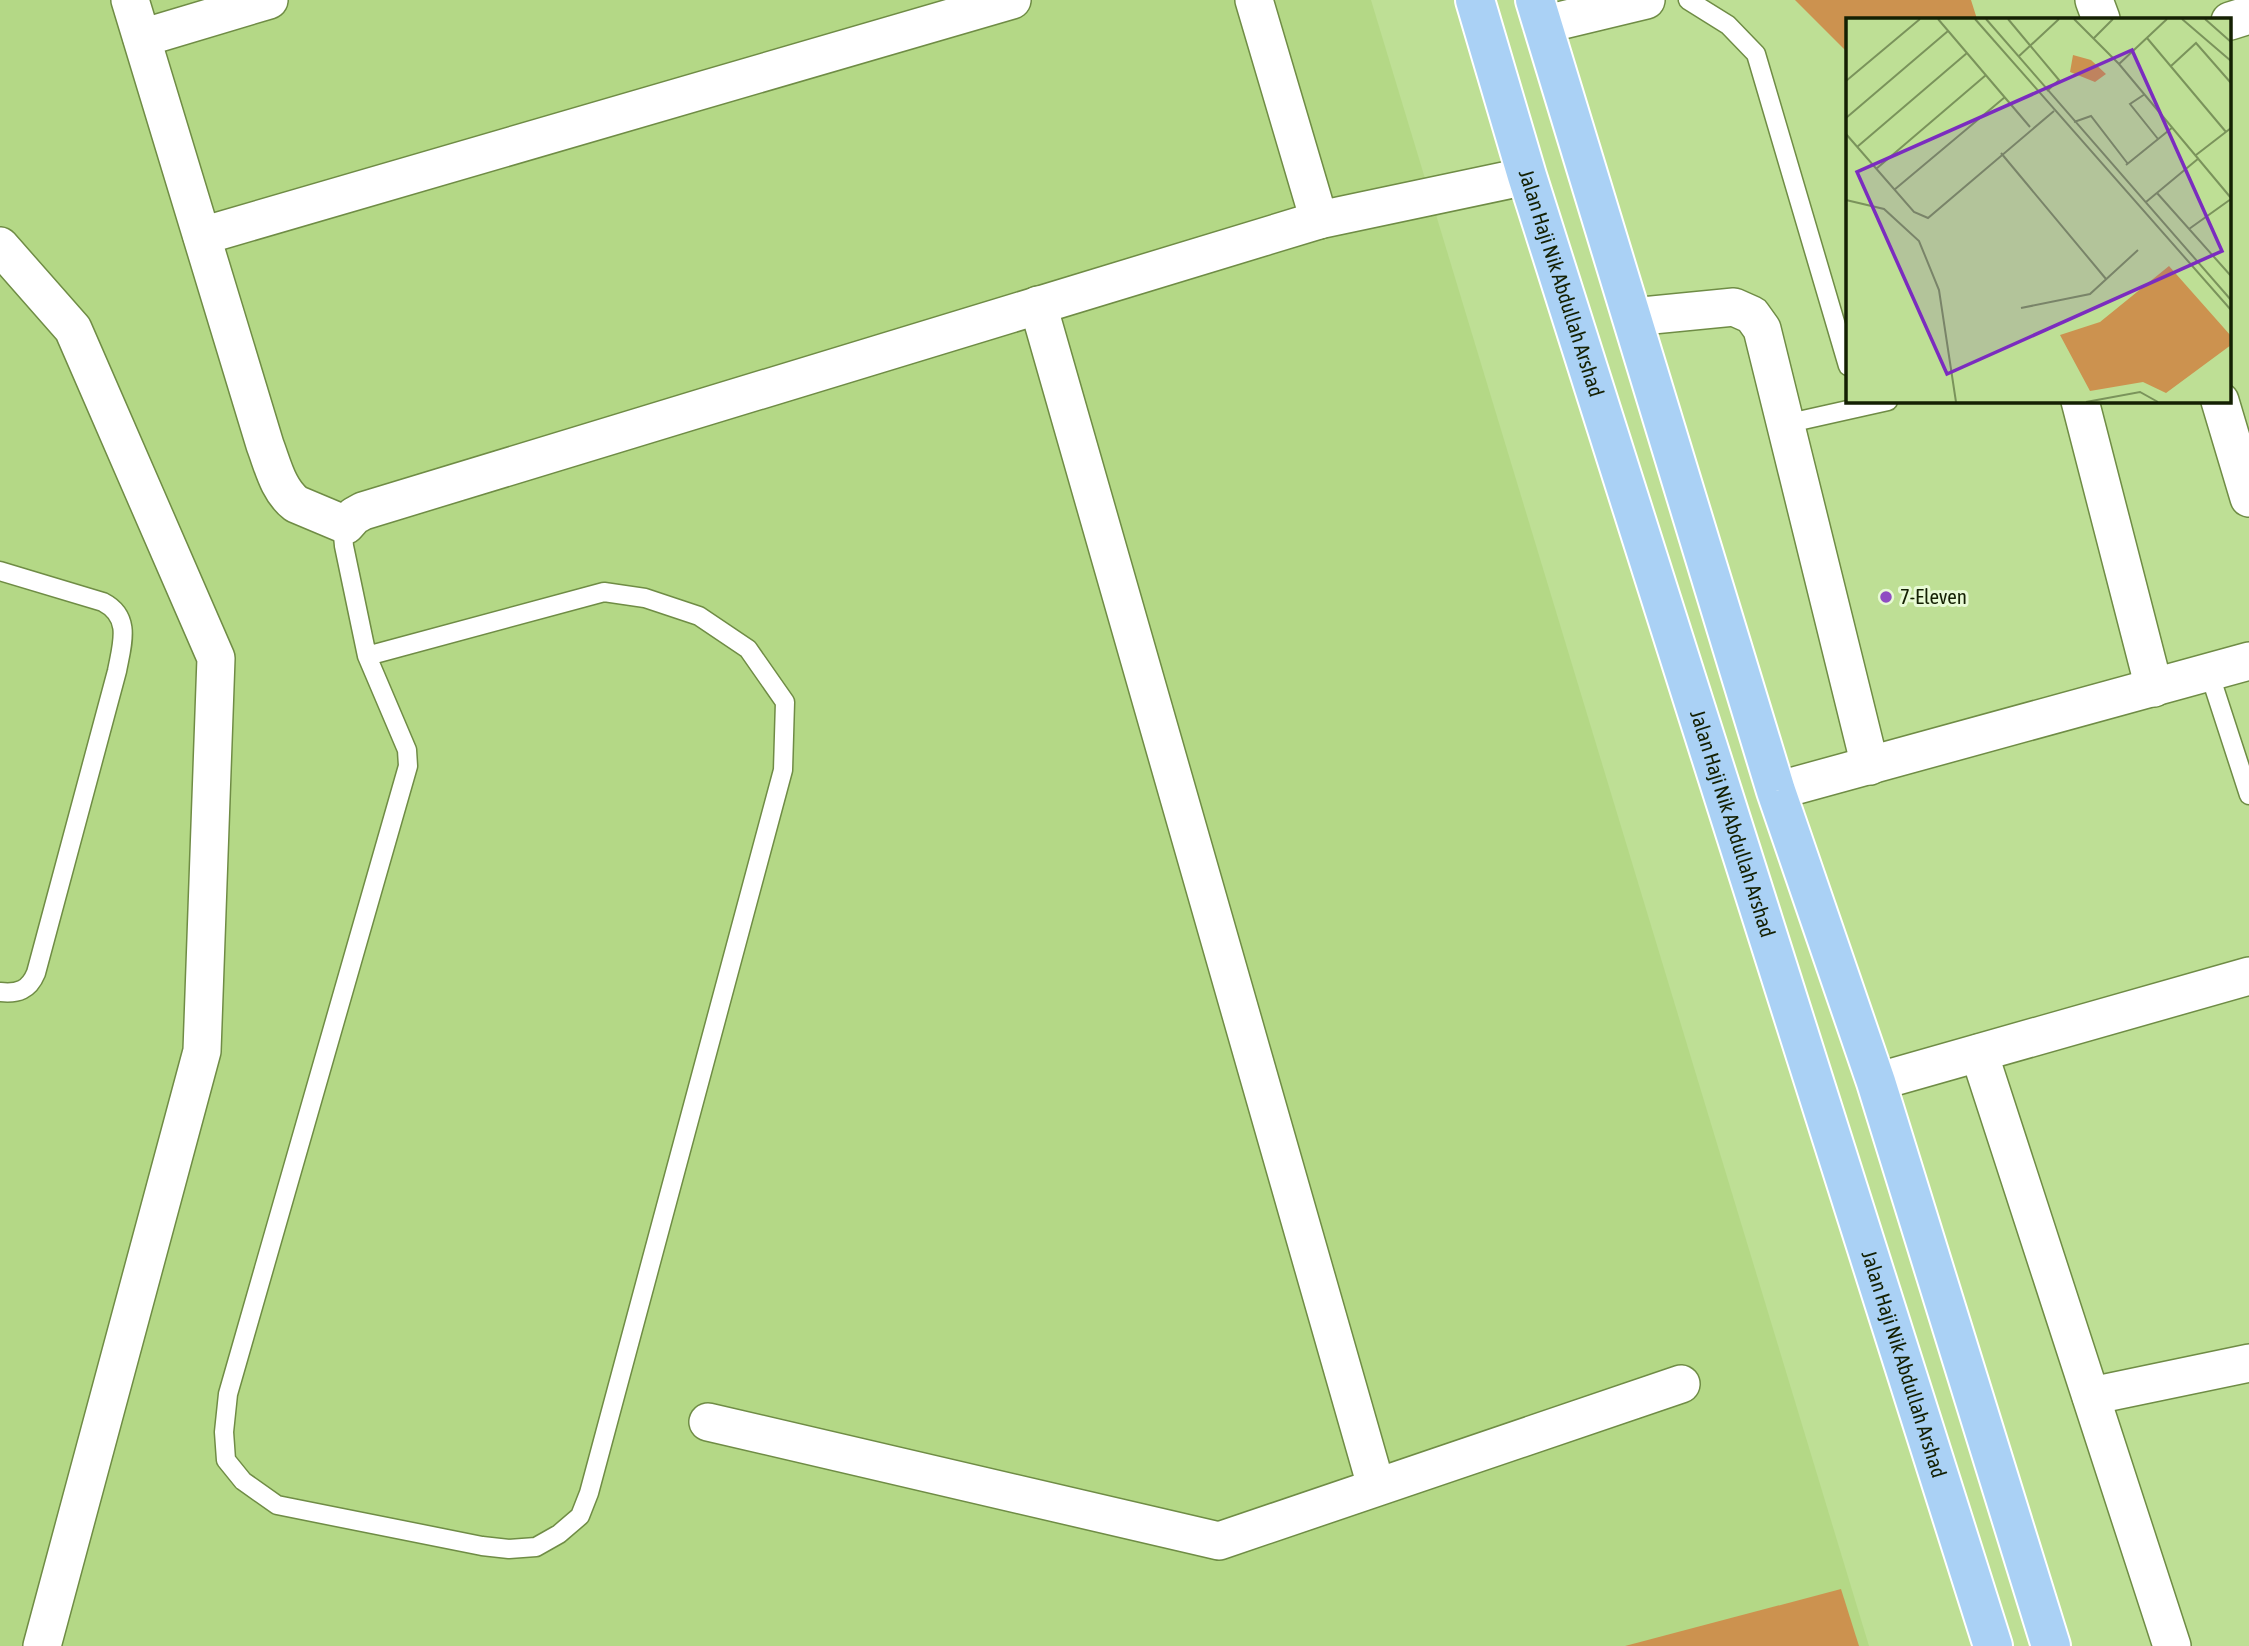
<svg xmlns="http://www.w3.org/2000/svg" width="2249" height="1646" font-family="'Asap Condensed',sans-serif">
<rect width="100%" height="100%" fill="#bedf95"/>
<path fill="#b4d886" d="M0 0H1371L1869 1646H0Z"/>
<g fill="#cc924f">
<path d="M1795 0H1971L1977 19H1848V53Z"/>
<path d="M1841 1589 1859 1646H1625Z"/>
</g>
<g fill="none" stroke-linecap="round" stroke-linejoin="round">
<g stroke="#6f8c45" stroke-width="21">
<g id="service">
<path d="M1688 0 1728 25 1756 54 1848 366"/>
<path d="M1785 424 1888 401"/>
<path d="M346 525 343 535 344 546 367 656 407 750 408 766 228 1394 224 1432 226 1460 243 1481 277 1505 482 1546 509 1549 536 1547 559 1534 580 1516 589 1493 783 770 785 702 748 649 699 616 645 598 604 592 367 656"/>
<path d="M0 571 103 602C132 617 122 644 117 671L36 973C29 990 18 994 0 992"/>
<path d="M2209 672 2249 795"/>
</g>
</g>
<g stroke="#6f8c45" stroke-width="40">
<g id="minor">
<path d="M130 0 265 445C273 466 278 490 296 504L346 525 354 516 363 511 1319 220 1527 176"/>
<path d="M1254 0 1319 220"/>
<path d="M2094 0 2101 19"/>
<path d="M2230 21 2249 15"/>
<path d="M1542 25 1646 0"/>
<path d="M142 38 269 0"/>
<path d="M202 236 1012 0"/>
<path d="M0 246 73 329 216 658 202 1051 42 1646"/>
<path d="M1038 305 1376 1486"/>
<path d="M1632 317 1734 307 1752 315 1762 329 1870 766"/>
<path d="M2080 401 2154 688"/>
<path d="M2220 401 2249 498"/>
<path d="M1776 791 2249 661"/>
<path d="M1979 1053 2172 1646"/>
<path d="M1876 1082 2249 976"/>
<path d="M2091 1396 2249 1363"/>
<path d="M708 1422 1219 1541 1681 1384"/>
</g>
</g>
<g stroke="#fff" stroke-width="42">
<g id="primary">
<path id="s1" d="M1475 0 1527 176 1993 1646"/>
<path d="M1535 0 1776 791 1876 1082 2051 1646"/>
</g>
</g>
<use href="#service" stroke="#fff" stroke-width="18"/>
<use href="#minor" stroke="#fff" stroke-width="37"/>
<use href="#primary" stroke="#aad1f5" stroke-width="38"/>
</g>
<circle fill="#8f4dc2" stroke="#e8fad5" stroke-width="2.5" cx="1886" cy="597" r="7"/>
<g text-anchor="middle" stroke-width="6" stroke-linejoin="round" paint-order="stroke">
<g font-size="21" fill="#142003" stroke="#e8fad5">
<text dy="7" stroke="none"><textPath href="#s1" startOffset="296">Jalan Haji Nik Abdullah Arshad</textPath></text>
<text dy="7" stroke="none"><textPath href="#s1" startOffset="863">Jalan Haji Nik Abdullah Arshad</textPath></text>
<text dy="7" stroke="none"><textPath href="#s1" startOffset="1430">Jalan Haji Nik Abdullah Arshad</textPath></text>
</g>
<g font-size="21" fill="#142003" stroke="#e8fad5" text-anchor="start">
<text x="1900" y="604">7-Eleven</text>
</g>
</g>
<g transform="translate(1846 18)">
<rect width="385" height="385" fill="#bedf95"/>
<path d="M227 37 245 42 260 56 249 64 224 54ZM323 248 385 318V327L320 375 297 364 244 373 214 317 254 304Z" fill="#cc924f"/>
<path fill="none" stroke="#7a935b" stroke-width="2" d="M92 1 184 109M129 1 385 292M140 1 385 282M162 1 213 62 201 73M228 1 273 46 385 180M336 1 385 43M359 1 385 24M301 20 380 114M247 21 267 1M172 39 213 1M273 46 321 1M325 48 350 25 385 65M0 63 74 1M299 76 284 86 312 121M0 100 102 13M228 104 245 98 282 146M0 116 68 194 82 200 208 93M11 129 121 35M155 135 260 261M350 137 385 110M280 147 327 109M30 151 140 57M48 172 159 79M311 175 385 258M0 182 38 191 73 223 93 272 110 384M300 184 353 140M343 211 385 181M175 290 244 276 292 232M240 384 294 374 312 384"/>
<path fill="#7b2cbf" fill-opacity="0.15" stroke="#7b2cbf" stroke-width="3.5" d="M286 32 376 233 101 356 11 154Z"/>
<rect width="385" height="385" fill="none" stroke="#142003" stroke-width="3.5"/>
</g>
</svg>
